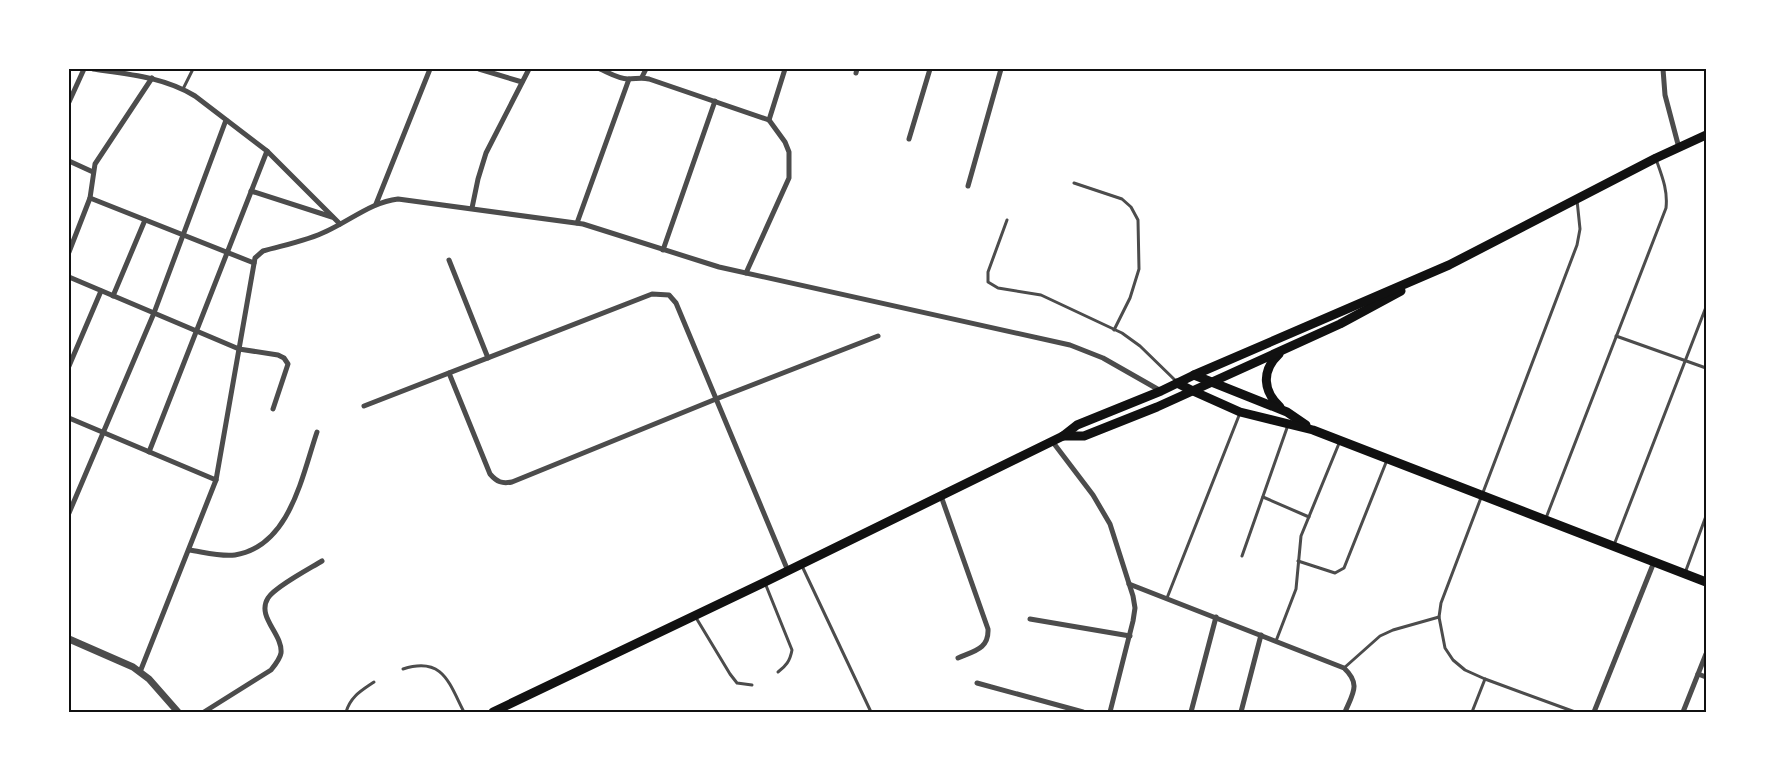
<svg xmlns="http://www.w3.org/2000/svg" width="1775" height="781" font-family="'Varela Round',sans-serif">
<rect width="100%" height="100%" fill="#fff"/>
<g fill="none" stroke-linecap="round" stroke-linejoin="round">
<g stroke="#4c4c4c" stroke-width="3">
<path d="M183 89 193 69"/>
<path d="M1074 183 1122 199 1131 207 1138 220 1139 269 1130 298 1114 330"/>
<path d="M1007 220 988 272V282L998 288 1041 295 1122 333 1140 346 1177 382"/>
<path d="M1616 336 1706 368"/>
<path d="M1263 497 1309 517"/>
<path d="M1546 518 1666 208C1668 190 1662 176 1656 159"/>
<path d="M1614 545 1706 307"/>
<path d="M1242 556 1288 425"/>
<path d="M1298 561 1335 573 1344 568 1387 460"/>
<path d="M802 566 871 712"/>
<path d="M1685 573 1706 516"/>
<path d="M765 583 792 650C790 661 786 666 778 672"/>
<path d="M1167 598 1240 413"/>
<path d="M695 616 730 674 737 683 752 685"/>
<path d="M1276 641 1296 589 1301 536 1340 441"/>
<path d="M1344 668 1380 636 1393 630 1439 617"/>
<path d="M403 669C443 656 449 683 464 712"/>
<path d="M346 712C351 696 361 691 374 682"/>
<path d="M1472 712 1485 679"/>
<path d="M1575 712 1485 679 1465 670 1453 660 1445 648 1439 617 1441 603 1577 245 1580 229 1577 200"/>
</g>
<g stroke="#4c4c4c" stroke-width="5">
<path d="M93 69C128 74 164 77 195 96L267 151 340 224"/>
<path d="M479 69 522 82"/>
<path d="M600 69C609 73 619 79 628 79 636 79 641 77 649 79L769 120 785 142 789 152V178L746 273"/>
<path d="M1663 69 1665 95 1679 148"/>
<path d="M856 73 857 69"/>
<path d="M642 77 646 69"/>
<path d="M69 102 84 69"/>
<path d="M769 120 785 69"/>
<path d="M909 139 930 69"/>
<path d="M69 161 93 172"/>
<path d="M968 186 1001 69"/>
<path d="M251 191 332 217"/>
<path d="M90 198 254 263"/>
<path d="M376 204 430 69"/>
<path d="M472 208 478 179 486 153 529 69"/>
<path d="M577 223 629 79"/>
<path d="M663 250 715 101"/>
<path d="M69 252 90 198 95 164 152 78"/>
<path d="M449 260 488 358"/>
<path d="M69 277 239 349 278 355 284 358 288 364 273 409"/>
<path d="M113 296 145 220"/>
<path d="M69 366 101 291"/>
<path d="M449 373 490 474C497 482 502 484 512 482L716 399 878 336"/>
<path d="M364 406 652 294 669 295 676 303 788 571"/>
<path d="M69 418 216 480"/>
<path d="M1052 441 1093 495 1110 524 1133 596 1135 608 1133 621 1110 712"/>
<path d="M149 452 267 151"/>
<path d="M941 496 988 629C989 649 974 651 958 658"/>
<path d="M69 513 154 313 226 120"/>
<path d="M189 550C203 552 221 557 235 555 290 546 302 476 317 432"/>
<path d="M1129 584 1344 668C1361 684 1353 693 1345 712"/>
<path d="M1030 619 1130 636"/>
<path d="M140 672 216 480 255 258 263 251C284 245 307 241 327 231 351 220 372 202 398 199L583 224 719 267 1070 345 1103 358 1161 391"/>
<path d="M1698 674 1706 677"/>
<path d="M977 683 1083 712"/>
<path d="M204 712 271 670C275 665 280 659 281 653 283 634 256 617 268 598 275 587 309 569 322 561"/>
<path d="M1191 712 1216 617"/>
<path d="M1241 712 1261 635"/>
<path d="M1594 712 1654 562"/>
<path d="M1683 712 1706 654"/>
</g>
<path stroke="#4c4c4c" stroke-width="7" d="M69 639 133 667 149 679 178 712"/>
<g stroke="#111" stroke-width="9">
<path d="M1279 354C1261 371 1263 391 1280 407"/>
<path d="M1194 375 1287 412 1306 425"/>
<path d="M1177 383 1193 391 1240 412 1313 430 1706 582"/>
<path d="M1063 436H1084L1157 407 1340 324 1401 291"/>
<path d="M493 712 765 582 1063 436 1077 425 1161 391 1194 375 1449 265 1656 158 1706 135"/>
</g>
</g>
<rect width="1775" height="781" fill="none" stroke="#ffffff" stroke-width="140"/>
<rect x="70" y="70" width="1635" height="641" fill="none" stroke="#111" stroke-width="2"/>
</svg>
